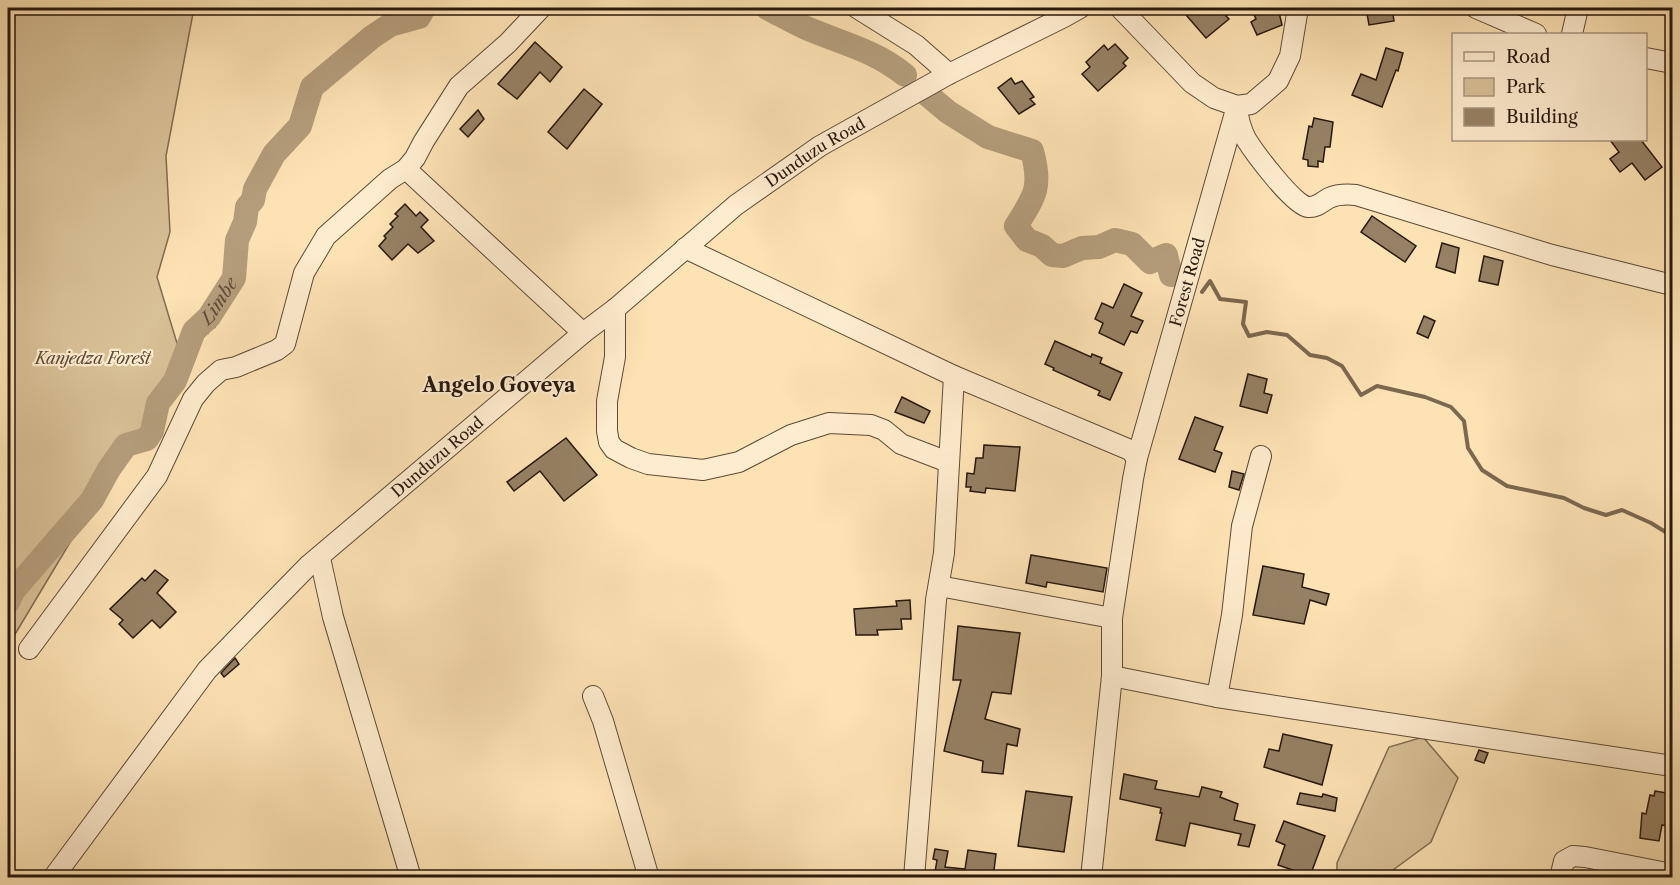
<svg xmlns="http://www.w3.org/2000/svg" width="1680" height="885" font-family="'Libre Caslon Text',serif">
<rect width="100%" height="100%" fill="#fde2b3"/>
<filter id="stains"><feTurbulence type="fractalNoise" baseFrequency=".00333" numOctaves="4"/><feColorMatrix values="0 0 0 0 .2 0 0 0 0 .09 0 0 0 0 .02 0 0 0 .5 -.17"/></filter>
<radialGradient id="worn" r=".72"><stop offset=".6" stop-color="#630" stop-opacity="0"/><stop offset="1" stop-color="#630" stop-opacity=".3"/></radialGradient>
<g fill="#d8c097" stroke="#7f6c53" stroke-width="1.5">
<path d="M8 8H194L166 156 170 232 157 277 186 373 87 514 8 646Z"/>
<path d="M1423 737 1458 778 1431 842 1393 870 1399 877 1337 878V863L1389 747Z"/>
</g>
<path fill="#b49d7b" stroke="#7b6850" stroke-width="1.5" d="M207 308H213L215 313 214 315 216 319 214 322 215 328 212 324 207 325 210 328 208 333 205 328 202 326 203 332 193 337C194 330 195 322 201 318L206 322 210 319Z"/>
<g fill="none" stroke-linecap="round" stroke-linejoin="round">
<path stroke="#7b6850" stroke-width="4" d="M1202 292 1210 281 1220 299 1246 302 1243 324 1249 336 1267 332 1287 335 1310 355 1327 358 1342 366 1361 395 1377 386 1425 397 1451 407 1464 421 1468 448 1482 470 1507 486 1564 498 1584 508 1606 515 1622 510 1651 523 1672 536"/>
<g stroke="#b49d7b" stroke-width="24">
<path d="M767 8C779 14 791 21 804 27 840 43 873 49 905 75"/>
<path d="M923 91 948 112 988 137 1032 151C1042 187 1035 196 1016 226L1027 240 1042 246 1052 255 1063 256 1082 248 1099 247 1115 240 1132 244 1150 262 1166 255 1171 275"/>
<path id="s1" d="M8 602 14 590 92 500 109 469 126 445 147 439 152 431 158 403 175 381 194 331 209 317 234 278 237 240 245 222 247 207 253 200 255 189 274 154 300 126 312 87 372 37 390 25 419 17 424 8"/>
</g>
</g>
<g fill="#968164" stroke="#26180f" stroke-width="1.5">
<path d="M1180 8H1235L1226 16 1229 19 1206 38Z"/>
<path d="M1251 8H1270L1273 13 1279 12 1282 25 1257 35 1251 22 1256 19Z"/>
<path d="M1366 8H1392L1394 21 1369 25Z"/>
<path d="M535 42 562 67 550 82 540 72 517 99 498 84Z"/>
<path d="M1115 44 1128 58 1123 63 1126 66 1098 91 1082 74 1090 67 1086 62 1104 45 1108 50Z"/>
<path d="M1386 48 1403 53 1398 71 1396 70 1382 107 1352 95 1361 74 1376 80Z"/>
<path d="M1011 78 1015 84 1022 81 1034 97 1030 99 1035 104 1019 114 998 88Z"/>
<path d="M584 89 602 104 567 149 548 132Z"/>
<path d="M478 110 484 119 468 137 460 129Z"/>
<path d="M1314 118 1333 122 1330 147H1325L1323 162 1318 161V167L1308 166V160L1303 159 1309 126 1312 127Z"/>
<path d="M1610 140H1641L1662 167 1645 180 1632 163 1620 172 1610 159 1619 152Z"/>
<path d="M405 204 416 216 420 212 428 220 421 227 434 241 418 253 408 244 392 260 379 246 386 238 384 236 393 227 390 224 398 216 395 214Z"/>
<path d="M1372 216 1416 246 1405 262 1361 232Z"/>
<path d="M1442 243 1459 248 1455 273 1436 267Z"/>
<path d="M1484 256 1503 261 1498 285 1479 281Z"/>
<path d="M1124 284 1142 293 1131 316 1143 321 1137 333 1131 331 1124 345 1099 333 1103 323 1095 319 1102 303 1113 308Z"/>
<path d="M1424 316 1435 321 1428 338 1417 333Z"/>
<path d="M1055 341 1091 357 1092 354 1102 358 1100 363 1122 373 1110 400 1098 395 1100 391 1053 370 1054 368 1045 364Z"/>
<path d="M1248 374 1267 379 1264 393 1272 395 1267 413 1240 406Z"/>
<path d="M902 397 930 411 924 423 895 412Z"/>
<path d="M1195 417 1223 427 1214 450 1222 453 1215 472 1179 459Z"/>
<path d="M566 438 597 475 564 501 540 471 514 491 507 482Z"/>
<path d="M984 445 1020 447 1015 491 986 488 985 493 970 491 971 487H966L967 473 974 474 976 458H983Z"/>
<path d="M1232 471 1244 474 1239 490 1229 487Z"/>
<path d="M1031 555 1107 568 1103 592 1047 582 1046 587 1026 583Z"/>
<path d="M1263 566 1304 574 1302 587 1329 594 1326 605 1310 600 1304 624 1253 615Z"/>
<path d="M155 570 168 580 157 593 176 612 160 628 152 620 133 638 119 624 123 620 110 609 142 578 145 581Z"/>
<path d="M910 600 911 619H901L902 629 877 630 878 635H856L854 609 897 606 896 601Z"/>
<path d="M958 626 1020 633 1011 694 992 692 985 719 1020 729 1017 746 1007 744 1003 774 982 772 983 761 944 751 961 680H953Z"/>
<path d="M235 658 239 664 224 677 221 673Z"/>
<path d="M1283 734 1332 745 1322 785 1264 767 1269 749 1279 751Z"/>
<path d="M1479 750 1488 753 1484 763 1475 760Z"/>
<path d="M1124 774 1157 781 1155 789 1199 797 1202 787 1222 792 1220 797 1238 804 1234 820 1255 825 1249 847 1238 845 1241 834 1190 823 1185 846 1156 840 1162 813H1160L1161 808 1120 799Z"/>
<path d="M1026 791 1072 797 1064 852 1018 846Z"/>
<path d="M1655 791 1672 794V827L1662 825 1659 841 1640 838 1642 813 1646 814 1650 795 1654 796Z"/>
<path d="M1300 793 1322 797 1323 794 1337 798 1335 811 1297 804Z"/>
<path d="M1284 821 1325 836 1310 876 1278 865 1285 845 1276 841Z"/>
<path d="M935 849 948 851 945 867 965 869 968 850 996 854 993 878H934L937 860 933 859Z"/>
</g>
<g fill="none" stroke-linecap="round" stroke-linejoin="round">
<g stroke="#5c4a38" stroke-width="22">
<g id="minor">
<path d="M857 8 916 45 949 74"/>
<path d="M1120 8 1192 83 1214 98 1237 106 1251 104 1278 81 1290 56 1298 8"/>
<path d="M1476 8 1536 34"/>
<path d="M1572 34 1578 8"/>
<path d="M1646 58 1672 63"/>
<path d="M1237 108C1238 118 1241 129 1246 139 1254 152 1294 206 1308 207 1316 208 1322 202 1329 198 1338 194 1346 194 1356 195L1552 255 1672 285"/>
<path d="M406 169 583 333"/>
<path d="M685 248 954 376 1130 450 1137 458"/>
<path d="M615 309V357L607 401V431L609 442 614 449 631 458 648 464 703 470 739 462 791 435 829 423 871 425 884 430 901 444 948 462"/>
<path d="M320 558 333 617 411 878"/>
<path d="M939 586 1112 618"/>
<path d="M29 649 157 476 193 399 206 383 221 370 236 367 277 350 285 344 304 273 326 236 390 179 406 169 415 158 424 141 459 86 508 43 541 8"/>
<path d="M1112 676 1217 697 1672 766"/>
<path d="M593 696 603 721 649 878"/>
<path d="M1217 697 1232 615 1242 526 1261 456"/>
<path id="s2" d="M53 878 207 670 264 611 308 566 583 333 615 309 736 205 820 146 949 74 1064 17 1080 8"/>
<path d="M914 878 936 600 944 553 954 376"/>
<path id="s3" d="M1091 878 1112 676V618L1133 479 1137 458 1237 106"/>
<path d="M1560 878 1564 861 1573 856 1585 857 1672 874"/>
</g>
</g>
<use href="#minor" stroke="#feecce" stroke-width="20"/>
</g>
<g text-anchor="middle" stroke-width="4.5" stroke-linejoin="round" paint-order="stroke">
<g font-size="16" fill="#26180f" stroke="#feecce">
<text dy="6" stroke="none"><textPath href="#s2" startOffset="1059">Dunduzu Road</textPath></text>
<text dy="6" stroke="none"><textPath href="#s3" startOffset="606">Forest Road</textPath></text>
<text dy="6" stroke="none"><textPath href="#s2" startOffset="573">Dunduzu Road</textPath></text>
</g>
<g font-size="16" font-style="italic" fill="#5b4a38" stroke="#feecce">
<text x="93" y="364">Kanjedza Forest</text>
</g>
<g font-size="18" font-style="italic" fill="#5f4d3a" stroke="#feecce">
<text dy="6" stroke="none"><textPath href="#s1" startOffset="378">Limbe</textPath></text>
</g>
<g font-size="20" font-weight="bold" fill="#26180f" stroke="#feecce">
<text x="499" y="392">Angelo Goveya</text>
</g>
</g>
<rect width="1680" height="885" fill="none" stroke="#fde2b3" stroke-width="30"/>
<rect x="9" y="9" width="1662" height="867" fill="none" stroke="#26180f" stroke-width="3"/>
<rect x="15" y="15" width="1650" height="855" fill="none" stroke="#26180f" stroke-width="1.5"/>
<rect x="1452" y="33" width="195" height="108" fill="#feecce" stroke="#a89782" stroke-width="1.5"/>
<rect x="1464" y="52" width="30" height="9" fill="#feecce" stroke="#a89782" stroke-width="1.5"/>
<text x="1506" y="63" font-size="18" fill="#26180f">Road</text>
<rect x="1464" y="78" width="30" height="18" fill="#d8c097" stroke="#a89782" stroke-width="1.5"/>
<text x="1506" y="93" font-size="18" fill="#26180f">Park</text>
<rect x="1464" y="108" width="30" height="18" fill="#968164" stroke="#a89782" stroke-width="1.5"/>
<text x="1506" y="123" font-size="18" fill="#26180f">Building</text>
<rect width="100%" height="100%" filter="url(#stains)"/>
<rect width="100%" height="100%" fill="url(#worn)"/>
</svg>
